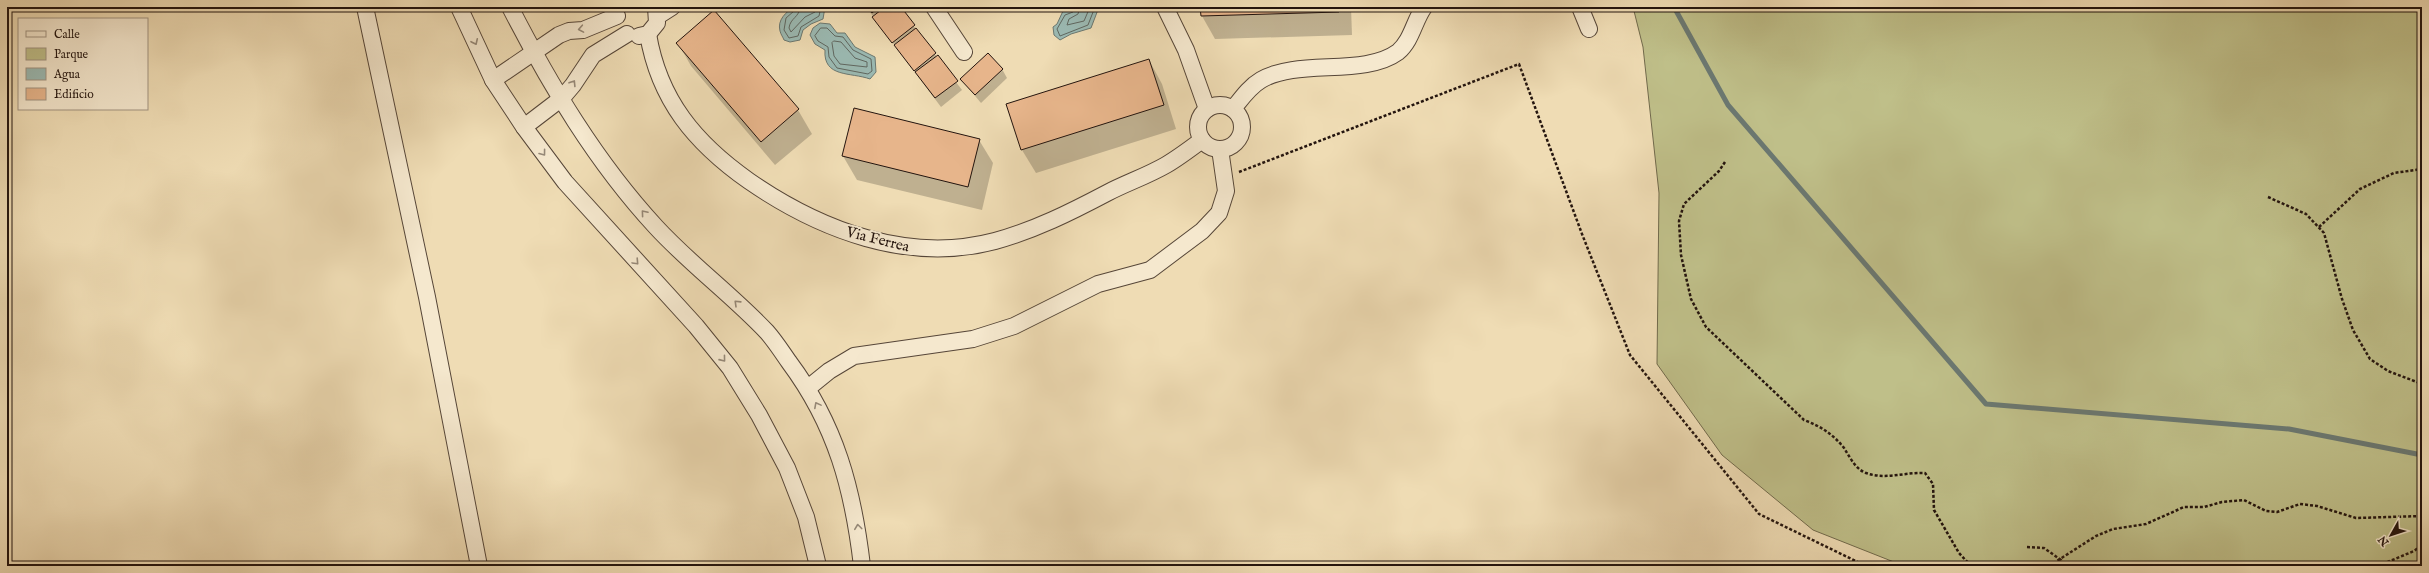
<svg xmlns="http://www.w3.org/2000/svg" width="2429" height="573" font-family="'IM FELL English',serif">
<rect width="100%" height="100%" fill="#efdcb4"/>
<filter id="stains"><feTurbulence type="fractalNoise" baseFrequency=".005" numOctaves="4"/><feColorMatrix values="0 0 0 0 .2 0 0 0 0 .09 0 0 0 0 .02 0 0 0 .5 -.17"/></filter>
<radialGradient id="worn" r=".72"><stop offset=".6" stop-color="#630" stop-opacity="0"/><stop offset="1" stop-color="#630" stop-opacity=".3"/></radialGradient>
<path fill="#bfbf89" stroke="#716a4c" d="M1633 7H2422V566H1904L1813 530 1722 455 1657 364 1659 193 1643 47Z"/>
<g fill="#9bbab3" stroke="#6b7871">
<path d="M794 7H825L823 19 811 24 803 30 800 40 790 42 784 40C783 37 781 35 780 31 777 20 786 12 794 7Z"/>
<path d="M1075 7H1099L1091 28 1071 34 1060 40 1054 35 1053 27 1057 24 1063 11Z"/>
<path d="M820 23 830 24 837 33H845L855 47 875 57 876 72 870 79C851 72 823 78 825 50L815 44 810 35 813 28Z"/>
</g>
<g fill="#0003">
<path d="M866 7H899L962 90 941 107Z"/>
<path d="M1201 7H1351L1352 35 1215 39 1202 16Z"/>
<path d="M714 12 798 110 812 134 775 165 691 66 678 43Z"/>
<path d="M1149 60 1162 84 1176 129 1036 173 1022 150Z"/>
<path d="M1002 69 1007 78 981 103 961 79Z"/>
<path d="M979 140 993 163 982 210 857 180 843 156Z"/>
</g>
<g fill="none" stroke-linecap="round" stroke-linejoin="round">
<g stroke="#5f6760" stroke-width="1">
<path d="M795 7 794 11 786 18 784 30 789 38 798 36 801 27 819 16 821 7"/>
<path d="M800 7C800 17 790 18 789 28L791 32 805 17 815 12 816 7"/>
<path d="M1075 7 1073 12 1065 15 1057 29 1060 36 1088 25 1095 7"/>
<path d="M1080 7 1078 14 1069 19 1067 25 1084 21 1090 7"/>
<path d="M821 28H827L835 36 843 37 853 50 871 59 872 71 868 74 837 68 829 57 828 47 818 41 815 36Z"/>
<path d="M834 41 841 42 855 58 867 62V67L840 64 834 56 832 43Z"/>
</g>
<path stroke="#6b7871" stroke-width="5" d="M1674 7 1728 105 1986 404 2289 429 2422 455"/>
</g>
<g fill="#e7b58b" stroke="#23140e">
<path d="M867 7H879L872 13Z"/>
<path d="M885 7H901L915 25 892 43 872 17Z"/>
<path d="M1200 7H1339V12L1201 16Z"/>
<path d="M714 10 799 109 761 142 676 43Z"/>
<path d="M916 28 936 53 914 71 894 45Z"/>
<path d="M988 53 1003 69 975 95 960 79Z"/>
<path d="M938 55 958 81 935 98 915 72Z"/>
<path d="M1149 59 1164 105 1021 150 1006 104Z"/>
<path d="M854 108 980 139 968 187 842 156Z"/>
</g>
<g fill="none" stroke-linecap="round" stroke-linejoin="round">
<g stroke="#564638" stroke-width="18">
<g id="street">
<path d="M365 7 427 297 479 566"/>
<path d="M459 7 493 80 524 127 565 182 696 326 730 368 759 415 787 468 806 517 818 566"/>
<path d="M510 7C550 85 596 162 656 227 690 264 732 295 767 332 775 341 782 352 789 362 836 425 853 489 862 566"/>
<path d="M934 7 964 52"/>
<path d="M1165 7 1186 50 1207 109"/>
<path d="M1580 7 1589 29"/>
<path d="M658 16 672 7"/>
<path d="M648 34C659 100 695 143 749 181 820 230 908 264 995 241 1035 230 1071 212 1107 193 1126 183 1147 176 1166 165 1178 158 1190 149 1202 140"/>
<path d="M639 36 648 34 657 23 656 7"/>
<path d="M493 80 559 35 569 31 583 30 617 16"/>
<circle cx="1220" cy="127" r="22"/>
<path d="M1233 109C1241 99 1249 87 1261 80 1298 58 1364 77 1398 52 1412 40 1414 21 1424 7"/>
<path d="M524 127 562 98 573 85 593 55 627 34"/>
<path d="M808 388 829 371 854 356 973 339 1014 326 1098 284 1150 270 1202 231 1219 213 1226 191 1220 149"/>
</g>
</g>
<g stroke="#23140e" stroke-width="2.5" stroke-dasharray="3 2" stroke-linecap="butt">
<path d="M1725 162 1719 171 1684 204 1679 221 1681 255 1691 299 1706 327 1804 420C1820 426 1833 434 1844 448 1850 457 1855 469 1866 473 1885 480 1905 472 1925 473L1933 484 1934 510 1959 553 1971 566"/>
<path d="M1239 172 1519 64 1582 234 1630 355 1759 514 1866 566"/>
<path d="M2268 197 2306 214 2324 233 2342 299 2353 330 2370 359 2388 371 2422 384"/>
<path d="M2319 227 2360 189 2394 173 2422 169"/>
<path d="M2027 547 2044 548 2061 560 2060 566"/>
<path d="M2049 566 2096 536 2113 529 2146 524 2184 507H2204L2222 502 2244 500 2266 511 2277 512 2300 504 2317 506 2356 518 2422 516"/>
<path d="M2378 566 2414 551 2422 545"/>
</g>
<use href="#street" stroke="#f5e8ce" stroke-width="16"/>
</g>
<defs><path id="oneway-chevron" d="M-2-3.5L2.5 0L-2 3.5" fill="none" stroke-width="1.6" stroke-linecap="round" stroke-linejoin="round"/></defs>
<g stroke="#968978">
<use href="#oneway-chevron" transform="translate(581 29) rotate(170)"/>
<use href="#oneway-chevron" transform="translate(475 42) rotate(65)"/>
<use href="#oneway-chevron" transform="translate(573 83) rotate(-58)"/>
<use href="#oneway-chevron" transform="translate(543 153) rotate(53)"/>
<use href="#oneway-chevron" transform="translate(644 213) rotate(-130)"/>
<use href="#oneway-chevron" transform="translate(636 262) rotate(47)"/>
<use href="#oneway-chevron" transform="translate(737 303) rotate(-136)"/>
<use href="#oneway-chevron" transform="translate(723 359) rotate(51)"/>
<use href="#oneway-chevron" transform="translate(817 405) rotate(-118)"/>
<use href="#oneway-chevron" transform="translate(858 527) rotate(-97)"/>
</g>
<g text-anchor="middle" stroke-width="4" stroke-linejoin="round" paint-order="stroke">
<g font-size="15" fill="#23140e" stroke="#f5e8ce">
<text transform="translate(878 239) rotate(14)" y="5">Via Ferrea</text>
</g>
</g>
<rect width="2429" height="573" fill="none" stroke="#efdcb4" stroke-width="24"/>
<rect x="8" y="8" width="2413" height="557" fill="none" stroke="#23140e" stroke-width="2"/>
<rect x="12" y="12" width="2405" height="549" fill="none" stroke="#23140e"/>
<rect x="18" y="18" width="130" height="92" fill="#f5e8ce" stroke="#a19381"/>
<rect x="26" y="31" width="20" height="6" fill="#f5e8ce" stroke="#a19381"/>
<text x="54" y="38" font-size="12" fill="#23140e">Calle</text>
<rect x="26" y="48" width="20" height="12" fill="#bfbf89" stroke="#a19381"/>
<text x="54" y="58" font-size="12" fill="#23140e">Parque</text>
<rect x="26" y="68" width="20" height="12" fill="#9bbab3" stroke="#a19381"/>
<text x="54" y="78" font-size="12" fill="#23140e">Agua</text>
<rect x="26" y="88" width="20" height="12" fill="#e7b58b" stroke="#a19381"/>
<text x="54" y="98" font-size="12" fill="#23140e">Edificio</text>
<g transform="translate(2391 535) rotate(231)" stroke="#f5e8ce" stroke-width="3" paint-order="stroke">
<path d="M0-3L7 15L0 10L-7 15Z" fill="#23140e"/>
<text y="-6" font-size="11" font-weight="bold" text-anchor="middle" fill="#23140e">N</text>
</g>
<rect width="100%" height="100%" filter="url(#stains)"/>
<rect width="100%" height="100%" fill="url(#worn)"/>
</svg>
